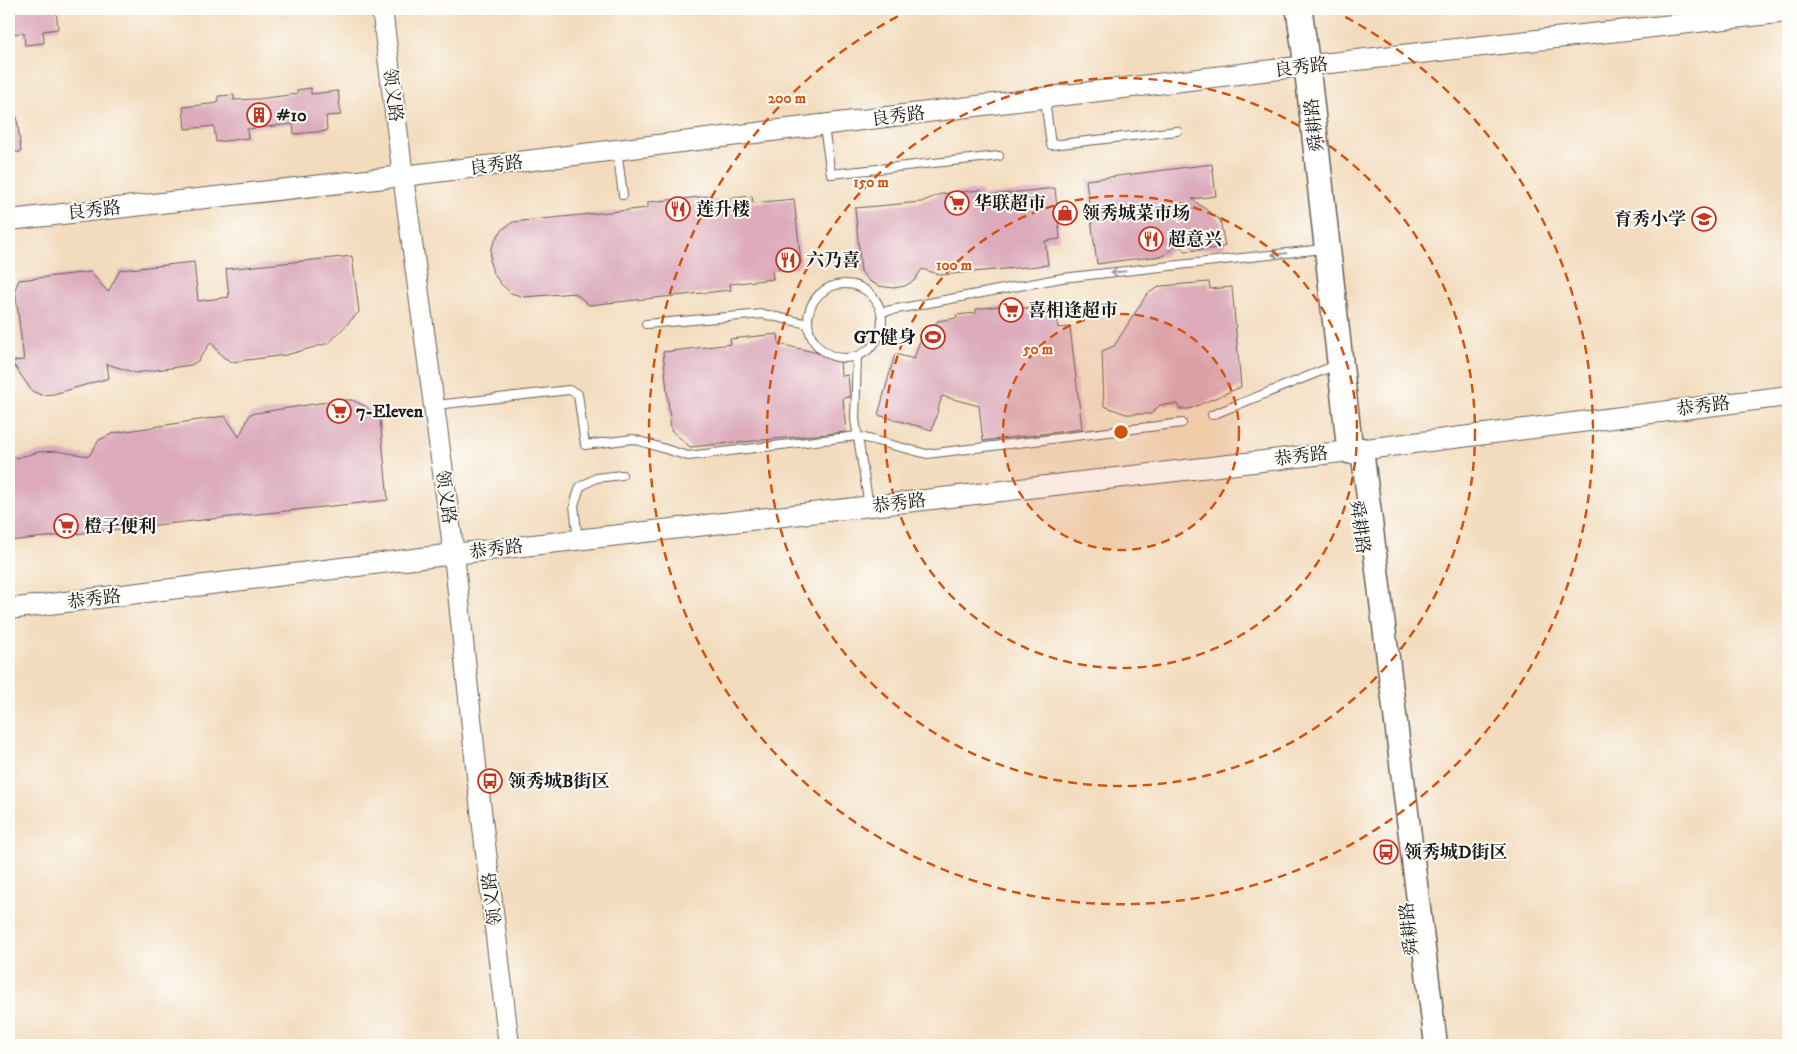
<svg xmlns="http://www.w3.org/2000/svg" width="1797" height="1054" font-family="'IM FELL DW Pica','Noto Serif SC',serif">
<rect width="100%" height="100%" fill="#fdfcf7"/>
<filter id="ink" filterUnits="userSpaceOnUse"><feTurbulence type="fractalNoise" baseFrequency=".02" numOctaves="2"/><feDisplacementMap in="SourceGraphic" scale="10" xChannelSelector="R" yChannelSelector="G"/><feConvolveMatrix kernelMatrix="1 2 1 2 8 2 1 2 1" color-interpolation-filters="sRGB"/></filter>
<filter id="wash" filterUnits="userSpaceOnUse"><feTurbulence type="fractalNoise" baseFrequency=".0096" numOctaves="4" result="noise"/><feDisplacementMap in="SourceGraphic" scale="20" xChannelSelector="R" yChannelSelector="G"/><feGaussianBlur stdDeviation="1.12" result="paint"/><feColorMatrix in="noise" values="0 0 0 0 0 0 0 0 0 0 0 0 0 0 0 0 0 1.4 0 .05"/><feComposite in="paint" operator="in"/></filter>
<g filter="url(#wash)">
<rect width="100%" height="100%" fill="#f3dcbe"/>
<g id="blocks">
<g fill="#dcaabb">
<path d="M9 9H56L58 29 43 31 44 43 25 45 24 33 9 34Z"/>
<path d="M311 88V94L338 91 341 115 326 116 327 131 294 134 293 124 247 129 248 138 216 142 214 126 185 129 183 107 218 103V96L234 95V100L258 99 297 94V90Z"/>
<path d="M9 117H17L21 152 9 153Z"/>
<path d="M1212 164 1216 196 1192 199 1220 220 1225 246 1220 248 1186 251 1177 244 1164 256 1125 260 1097 264 1086 180Z"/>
<path d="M1055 188 1060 239 1045 241 1048 265 941 275 922 269 915 280 905 286 893 288 879 286 869 281 861 271 855 208 921 202 941 194 981 190 982 196Z"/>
<path d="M711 196V200L752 196 753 203 794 199 801 263 796 268 772 270 773 279 730 284 731 290 589 305 575 293 524 297 511 293 501 284 493 273 490 262 491 249 496 238 503 229 513 222 648 208V202Z"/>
<path d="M352 256 359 312 329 343 286 355 232 362 223 357 211 342 198 361 191 365 136 373 107 364 109 378 54 394 41 395 32 391 11 361 24 360 15 289 19 280 90 272 108 292 120 270 194 262 198 301 229 297 226 269Z"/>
<path d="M1209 282 1210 289 1232 287 1241 387 1189 409H1180L1177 404 1160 405 1151 414H1126L1104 406 1102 351 1114 346 1147 294 1161 286Z"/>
<path d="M1015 304 1016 309 1056 304 1058 328 1070 327 1082 429 983 441 979 406 942 396 932 430 878 415 895 354 914 359 919 343 938 321 957 318 956 315 976 313V309Z"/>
<path d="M778 334 779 344 840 358 841 376 848 375 850 397 843 398 846 432 690 447 671 430 663 352 731 344 730 339Z"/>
<path d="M339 400H352L365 406 380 419 388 500 9 541V460L39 452 56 451 89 456 99 440 114 433 225 416 239 437 250 414Z"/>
</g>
</g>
</g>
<g filter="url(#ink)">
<use href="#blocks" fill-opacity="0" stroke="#675f55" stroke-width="1"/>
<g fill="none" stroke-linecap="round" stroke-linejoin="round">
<g stroke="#675f55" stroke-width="10">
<g id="service">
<path d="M1045 100 1051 145 1177 131"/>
<path d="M824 127 831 174 999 156"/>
<path d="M617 150 623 195"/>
<circle cx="845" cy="321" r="37"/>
<path d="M881 312 1062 278 1323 249"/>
<path d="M646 324 763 314 808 324"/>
<path d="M857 356 855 419 869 506"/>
<path d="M436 405 569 390 578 394 585 445 633 439 688 456 857 436 927 454 1182 423"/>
<path d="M1212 415 1336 365"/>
<path d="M578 540 574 505 580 487 596 478 622 475"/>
</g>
</g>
<g stroke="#675f55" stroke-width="22">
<g id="tertiary">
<path d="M382 9 403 176 454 554 478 785 509 1045"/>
<path d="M9 220 403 176 1321 64 1788 12"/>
<path d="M9 609 454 554 1350 451 1788 396"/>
</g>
</g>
<g stroke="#675f55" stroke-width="25">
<path id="secondary" d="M1362 449 1436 1045"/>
</g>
<g stroke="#675f55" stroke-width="28">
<path id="primary" d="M1299 9 1307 66 1350 451"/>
</g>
<use href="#service" stroke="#fff" stroke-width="8"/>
<use href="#tertiary" stroke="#fff" stroke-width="20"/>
<use href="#secondary" stroke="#fff" stroke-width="22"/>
<use href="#primary" stroke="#fff" stroke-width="25"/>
</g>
<defs><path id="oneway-shaft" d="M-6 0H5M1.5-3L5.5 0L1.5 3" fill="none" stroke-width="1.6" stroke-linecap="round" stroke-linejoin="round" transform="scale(1.25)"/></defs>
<g stroke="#999">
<use href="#oneway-shaft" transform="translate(1279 254) rotate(174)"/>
<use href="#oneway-shaft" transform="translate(1118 272) rotate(174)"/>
</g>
</g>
<circle cx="1121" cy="432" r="118" fill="#d4530e" fill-opacity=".12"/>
<g fill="none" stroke="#d4530e" stroke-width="2.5" stroke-dasharray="9 6">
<circle cx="1121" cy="432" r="118"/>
<circle cx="1121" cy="432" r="236"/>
<circle cx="1121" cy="432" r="354"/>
<path d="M1332 10A472 472 0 1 1 910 10"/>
</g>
<defs>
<g id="building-ring" transform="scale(1.25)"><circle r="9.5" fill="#fdfcf7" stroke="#c8321e" stroke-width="1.5"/><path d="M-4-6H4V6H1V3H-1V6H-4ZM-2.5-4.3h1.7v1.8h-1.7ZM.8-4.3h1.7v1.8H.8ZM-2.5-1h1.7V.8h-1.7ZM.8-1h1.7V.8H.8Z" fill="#c8321e"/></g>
<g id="supermarket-ring" transform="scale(1.25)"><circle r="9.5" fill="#fdfcf7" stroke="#c8321e" stroke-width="1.5"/><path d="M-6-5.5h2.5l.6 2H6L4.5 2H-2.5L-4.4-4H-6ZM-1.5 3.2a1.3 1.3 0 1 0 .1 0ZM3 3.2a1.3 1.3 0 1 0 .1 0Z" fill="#c8321e"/></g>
<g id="restaurant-ring" transform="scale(1.25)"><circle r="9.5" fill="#fdfcf7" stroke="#c8321e" stroke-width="1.5"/><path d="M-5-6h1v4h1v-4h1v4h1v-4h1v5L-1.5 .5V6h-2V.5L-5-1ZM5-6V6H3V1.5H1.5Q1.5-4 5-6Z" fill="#c8321e"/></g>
<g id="shop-ring" transform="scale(1.25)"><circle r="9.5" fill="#fdfcf7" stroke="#c8321e" stroke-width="1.5"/><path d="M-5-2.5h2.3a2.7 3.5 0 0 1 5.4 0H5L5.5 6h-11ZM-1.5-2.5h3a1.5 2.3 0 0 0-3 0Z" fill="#c8321e"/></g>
<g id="school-ring" transform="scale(1.25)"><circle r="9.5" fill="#fdfcf7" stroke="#c8321e" stroke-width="1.5"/><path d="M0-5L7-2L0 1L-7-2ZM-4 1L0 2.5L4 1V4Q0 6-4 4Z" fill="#c8321e"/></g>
<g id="stadium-ring" transform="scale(1.25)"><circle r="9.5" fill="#fdfcf7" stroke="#c8321e" stroke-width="1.5"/><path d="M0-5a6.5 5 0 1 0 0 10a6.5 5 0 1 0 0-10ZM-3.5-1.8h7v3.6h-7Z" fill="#c8321e"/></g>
<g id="bus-ring" transform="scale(1.25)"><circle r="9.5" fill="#fdfcf7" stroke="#c8321e" stroke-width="1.5"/><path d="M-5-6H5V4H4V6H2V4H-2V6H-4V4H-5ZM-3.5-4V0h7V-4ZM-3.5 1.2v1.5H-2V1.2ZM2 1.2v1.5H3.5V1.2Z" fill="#c8321e"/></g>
</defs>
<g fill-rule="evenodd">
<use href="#building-ring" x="259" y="115"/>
<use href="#supermarket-ring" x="957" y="203"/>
<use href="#restaurant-ring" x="678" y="209"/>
<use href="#shop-ring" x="1065" y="213"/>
<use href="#school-ring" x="1704" y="219"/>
<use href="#restaurant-ring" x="1151" y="239"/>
<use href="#restaurant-ring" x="788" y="260"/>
<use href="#supermarket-ring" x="1011" y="310"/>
<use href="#stadium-ring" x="933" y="337"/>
<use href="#supermarket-ring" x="339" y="411"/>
<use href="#supermarket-ring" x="66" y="526"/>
<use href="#bus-ring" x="490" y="781"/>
<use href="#bus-ring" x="1386" y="852"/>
</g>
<g text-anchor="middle" stroke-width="4" stroke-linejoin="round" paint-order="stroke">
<g font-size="18" fill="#1c1c1c" stroke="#fdfcf7">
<text transform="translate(1301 67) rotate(-7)" y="6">良秀路</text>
<text transform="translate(393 95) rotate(83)" y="6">领义路</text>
<text transform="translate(898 116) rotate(-7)" y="6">良秀路</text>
<text transform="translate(1314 125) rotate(-96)" y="6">舜耕路</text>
<text transform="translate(496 165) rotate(-7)" y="6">良秀路</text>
<text transform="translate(94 210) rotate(-6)" y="6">良秀路</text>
<text transform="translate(1703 406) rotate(-7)" y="6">恭秀路</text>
<text transform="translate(1301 456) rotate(-7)" y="6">恭秀路</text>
<text transform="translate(446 497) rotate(82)" y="6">领义路</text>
<text transform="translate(899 503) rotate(-7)" y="6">恭秀路</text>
<text transform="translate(1360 527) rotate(82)" y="6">舜耕路</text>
<text transform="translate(496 549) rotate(-7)" y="6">恭秀路</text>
<text transform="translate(94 599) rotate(-7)" y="6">恭秀路</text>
<text transform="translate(492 899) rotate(-97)" y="6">领义路</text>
<text transform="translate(1409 929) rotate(-96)" y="6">舜耕路</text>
</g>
<g font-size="18" font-weight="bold" fill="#1c1c1c" stroke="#fdfcf7" text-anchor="start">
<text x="276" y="121">#10</text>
<text x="974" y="209">华联超市</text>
<text x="696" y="215">莲升楼</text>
<text x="1082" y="219">领秀城菜市场</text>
<text x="1686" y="225" text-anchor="end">育秀小学</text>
<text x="1168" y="245">超意兴</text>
<text x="806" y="266">六乃喜</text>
<text x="1028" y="316">喜相逢超市</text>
<text x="916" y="343" text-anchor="end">GT健身</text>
<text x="356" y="417">7-Eleven</text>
<text x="84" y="532">橙子便利</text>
<text x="508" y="787">领秀城B街区</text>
<text x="1404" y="858">领秀城D街区</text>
</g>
</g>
<circle cx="1121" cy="432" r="8" fill="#d4530e" stroke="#fdfcf7" stroke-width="2.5"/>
<g font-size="15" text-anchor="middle" font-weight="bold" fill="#d4530e" stroke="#fdfcf7" stroke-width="4" stroke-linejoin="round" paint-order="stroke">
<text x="787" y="103">200 m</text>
<text x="871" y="187">150 m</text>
<text x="954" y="270">100 m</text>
<text x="1038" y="354">50 m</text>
</g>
<rect width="1797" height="1054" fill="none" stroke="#fdfcf7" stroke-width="30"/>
</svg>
